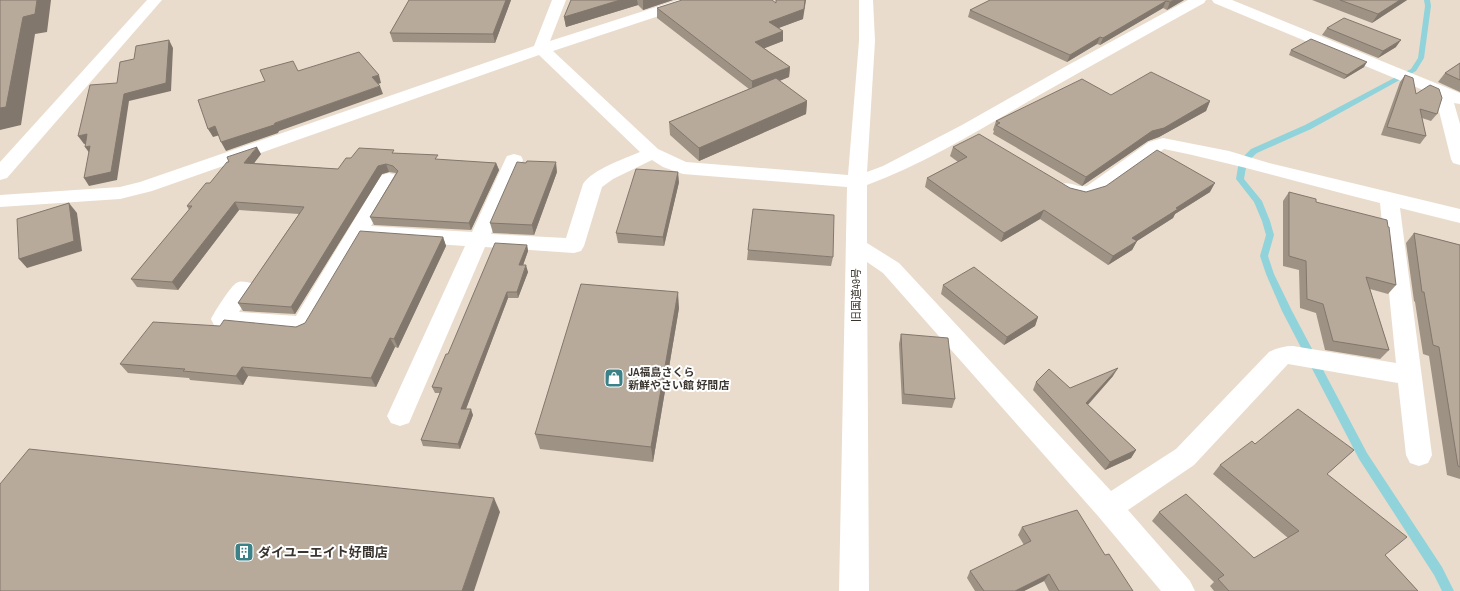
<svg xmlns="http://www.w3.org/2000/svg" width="1460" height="591" font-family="'Archivo Narrow','Noto Sans JP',sans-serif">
<rect width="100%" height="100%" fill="#eadccc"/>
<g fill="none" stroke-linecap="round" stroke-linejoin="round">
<path fill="#91d3da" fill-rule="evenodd" d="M1424 0H1430L1431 6 1424 58 1416 71 1311 129 1257 153 1247 162 1244 179 1262 201 1270 221 1274 235 1268 256 1274 274 1292 311 1367 453 1442 567 1454 591H1442L1434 575 1359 459 1282 311 1266 274 1260 256 1266 235 1262 221 1254 202 1236 179 1239 161 1251 149 1305 125 1411 69 1418 58 1425 6Z"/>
<g fill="#fff" fill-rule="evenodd">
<path d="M147 0H162L7 178 0 180V162Z"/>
<path d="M552 0H566L550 41 678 0H700L698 3 553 51 658 149 686 162 848 175 859 41V0H873L875 41 867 172 883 166 962 125 1070 64 1188 0H1206L1204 3C1148 34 1092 65 1036 97 981 129 926 163 867 185V243L899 263 1111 491 1176 449 1269 352C1277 348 1284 346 1293 346L1396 363 1380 203C1308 185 1237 164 1164 149L1101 194 1087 198 1077 199 1064 194 1057 188 1060 184C1072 181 1077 188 1087 186L1149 142 1163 138 1229 151 1269 163 1460 209V223L1400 208 1432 455 1428 463 1419 466 1410 463 1406 455 1398 383 1288 364 1194 465 1128 510 1190 581 1195 591H1161L1098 516 883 273 867 262 869 591H839L847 187 683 174 663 167 652 160 613 179 602 187 584 246 581 251 574 253 485 247 409 423 400 426 391 423 387 416 465 246 363 239 310 331 302 334 222 327 214 325 211 319C215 311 229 289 235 284 240 280 246 282 251 283L254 289 239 312 296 316 379 179 382 175 389 173 396 175 399 179 371 226 472 232 505 160 507 156 514 154 521 156 523 160 491 234 566 238 583 184C593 169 624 159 640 152L539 55 152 191 120 199 0 207V195L120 187 140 182 534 46Z"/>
<path d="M1212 0H1232L1460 93V104L1454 103 1460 124V165L1453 163 1451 159 1435 95 1214 3Z"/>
</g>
</g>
<g fill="#9e9285">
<path d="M409 0H511L495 43 393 42 390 33Z"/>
<path d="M571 0H673L643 10 638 5 566 27 564 17Z"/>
<path d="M990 0H1184L1167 10 1163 8 1100 45 1097 44 1067 62 968 17 970 10Z"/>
<path d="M1312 0H1407L1372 23Z"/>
<path d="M657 8 803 19 778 28 783 41 764 48 790 67 789 77 779 81 807 101 806 114 699 161 670 135 669 122 749 89 657 18Z"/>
<path d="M1327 28 1396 47 1378 58 1322 35Z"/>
<path d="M1291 50 1364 67 1344 79 1289 55Z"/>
<path d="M1460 63V92L1438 82 1445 73Z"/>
<path d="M1405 75 1416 94 1437 114 1431 121 1422 118 1426 136 1420 144 1381 135 1400 82Z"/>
<path d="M1111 95 1210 101 1206 111 1159 137 1148 141 1082 186 993 134 994 131 993 130 996 121Z"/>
<path d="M953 147 1070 188 1086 192H1210L1175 214 1173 218 1137 241 1132 250 1108 265 1040 219 1001 242 925 187 927 178 958 162 950 156Z"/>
<path d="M396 153 439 160 496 163 499 170 471 230 374 225 370 217 396 173 389 172 382 174 295 314 243 311 238 303 299 214 239 210 178 290 137 287 131 279 189 210 187 206 210 183 229 162 261 154 254 163 338 169 351 158Z"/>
<path d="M557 172 534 235 493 233 490 223Z"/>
<path d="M679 182 664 246 618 243 616 233Z"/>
<path d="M1289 192 1316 202 1396 285 1388 294 1370 289 1389 350 1380 359 1325 350 1316 313 1300 308 1299 270 1283 266V201Z"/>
<path d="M1414 233 1460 245V479L1447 475 1429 356 1423 354 1415 302 1414 301 1406 243Z"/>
<path d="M443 237 446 246 398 348 395 347 376 387 248 376 243 385 190 380 189 378 128 373 120 364 296 327 305 323Z"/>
<path d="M527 245 528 251 523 265 528 272 518 298H508L466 409 473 415 460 449 423 446 421 440 440 393H435L432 387 448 354Z"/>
<path d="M748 250 833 257 831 266 747 260Z"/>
<path d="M943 285 1038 317 1035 326 1004 345 941 294Z"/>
<path d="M679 308 653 462 540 449 535 434Z"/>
<path d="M901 334 955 399 952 408 902 404 899 344Z"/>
<path d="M1113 376 1088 405 1136 450 1131 458 1105 470 1033 390 1036 382 1070 388Z"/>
<path d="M1255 444 1354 450 1327 474 1385 555 1418 591H1214L1210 586 1214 582 1152 521 1159 512 1254 558 1288 538 1213 474 1220 465Z"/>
<path d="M1022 527 1105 555 1133 591H1049L1044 581 1024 591H975L967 578 970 571 1024 545 1018 535Z"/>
</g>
<g fill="#81776c">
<path d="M37 0H51L47 32 35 34 21 125 0 130V108L23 17Z"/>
<path d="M506 0H511L495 43 493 34Z"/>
<path d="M620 0H637L638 5 566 27 564 17Z"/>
<path d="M643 0H673L643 10Z"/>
<path d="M805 0H806L803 19 768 32 769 22Z"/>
<path d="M1174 0H1184L1167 10 1170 2Z"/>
<path d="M1400 0H1407L1372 23 1378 14Z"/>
<path d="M1166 1 1163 8 1100 45 1103 38Z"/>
<path d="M783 31V41L755 52V42Z"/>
<path d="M1100 37 1097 44 1067 62 1070 55Z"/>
<path d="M169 40 173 48 171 91 129 101 117 180 89 186 84 178 124 94Z"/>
<path d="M1401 40 1396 47 1378 58 1383 51Z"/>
<path d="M1367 62 1364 67 1344 79 1347 75Z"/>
<path d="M790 67 789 77 752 92V81Z"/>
<path d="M379 75 381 83 375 85 372 77Z"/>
<path d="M380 86 383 94 279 131 278 133 226 151 221 142 275 123Z"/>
<path d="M807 101 806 114 699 161V148Z"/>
<path d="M1210 101 1206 111 1159 137 1148 141 1082 186 1086 177 1152 131Z"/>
<path d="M215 126 220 135 213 137 208 129Z"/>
<path d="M87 134 93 142 84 144 78 136Z"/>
<path d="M90 146V154L85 147Z"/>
<path d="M257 147 261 154 249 170 244 163Z"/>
<path d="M556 162 557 172 534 235 532 225Z"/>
<path d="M496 163 499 170 471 230 469 223Z"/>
<path d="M386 164 389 172 382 174 295 314 291 307 378 166Z"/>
<path d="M678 172 679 182 664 246 663 237Z"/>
<path d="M1215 183 1210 192 1175 214 1173 218 1137 241 1132 250 1108 265 1113 256 1132 238 1176 208Z"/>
<path d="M235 202 239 210 178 290 172 282Z"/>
<path d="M69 203 77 213 82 251 27 268 19 259Z"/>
<path d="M1044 210 1040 219 1001 242 1004 233Z"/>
<path d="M443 237 446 246 398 348 394 339Z"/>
<path d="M527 245 528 251 521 271 519 265Z"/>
<path d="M526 265 528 272 518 298 517 292Z"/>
<path d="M507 292 508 298 464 414 461 409Z"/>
<path d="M678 292 679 308 653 462 651 447Z"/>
<path d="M1038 317 1035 326 1004 345 1007 337Z"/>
<path d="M390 338 395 347 376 387 371 378Z"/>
<path d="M242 367 248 376 243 385 236 376Z"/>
<path d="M1118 368 1113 376 1082 411 1086 403Z"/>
<path d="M471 409 473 415 460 449 458 444Z"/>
<path d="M1136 450 1131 458 1105 470 1110 462Z"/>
<path d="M494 498 500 512 474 591H462Z"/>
<path d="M1049 574 1044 581 1024 591H1015Z"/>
</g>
<g fill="#b8aa9b" stroke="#81776c">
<path d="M0 0H37L35 14 23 17 6 107 0 108Z"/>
<path d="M409 0H506L493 34 390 33Z"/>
<path d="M571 0H620L564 17Z"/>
<path d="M682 0H772L776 3V0H805L804 9 769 22 783 31 755 42 790 67 752 81 657 8Z"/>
<path d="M990 0H1174L1170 2 1166 1 1103 38 1100 37 1070 55 970 10Z"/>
<path d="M1340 0H1400L1378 14Z"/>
<path d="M1344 18 1401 40 1383 51 1327 28Z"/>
<path d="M1311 39 1367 62 1347 75 1291 50Z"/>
<path d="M169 40 166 83 124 94 111 172 84 178 90 146 85 147 87 134 78 136 90 85 117 83 120 62 134 59 136 46Z"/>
<path d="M359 52 379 75 372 77 380 86 275 123 274 125 221 142 215 126 208 129 198 100 265 81 260 70 293 61 298 71Z"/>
<path d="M1460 63V80L1445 73Z"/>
<path d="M1151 72 1210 101 1164 128 1152 131 1086 177 996 125 1000 123 996 121 1082 79 1111 95Z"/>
<path d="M1405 75 1413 78 1416 94 1430 85 1439 89 1442 98 1437 114 1420 109 1426 136 1387 127Z"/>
<path d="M776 78 807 101 699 148 669 122Z"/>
<path d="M979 134 1070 188 1086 192 1106 186 1157 150 1215 183 1176 208 1178 209 1132 238 1137 241 1113 256 1044 210 1004 233 927 178 967 157 953 147Z"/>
<path d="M257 147 244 163 338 169 346 158H351L359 148 394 150 392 153 438 155 435 159 496 163 469 223 370 217 398 171 393 166 386 164 378 166 291 307 238 303 304 207 235 202 172 282 131 279 192 206H187L206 183H210L227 162H229L227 157Z"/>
<path d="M527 161 556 162 532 225 490 223 517 162 526 163Z"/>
<path d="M636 169 678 172 663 237 616 233Z"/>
<path d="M1289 192 1316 199V202L1387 220 1388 227H1389L1396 285 1366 277 1389 350 1333 341 1323 304 1307 299 1306 261 1289 256Z"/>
<path d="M69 203 74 241 19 259 17 219Z"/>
<path d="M753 209 834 215 833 257 748 250Z"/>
<path d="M360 231 443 237 394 339 390 338 371 378 242 367 236 376 183 371 185 369 120 364 153 322 220 326 224 320 296 327 305 323Z"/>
<path d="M1414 233 1460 245V467L1458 466 1439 347 1433 345 1424 292H1422Z"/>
<path d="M495 243 527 245 519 265H526L517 292H507L461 409H471L458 444 421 440 442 388 432 387 446 354H448Z"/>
<path d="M974 267 1038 317 1007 337 943 285Z"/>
<path d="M581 284 678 292 651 447 535 434Z"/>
<path d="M901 334 948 338 955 399 904 394Z"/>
<path d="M1118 368 1086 403 1136 450 1110 462 1036 382 1049 369 1070 388Z"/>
<path d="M1298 409 1354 450 1327 474 1407 537 1385 555 1418 591H1229L1218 579 1224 575 1159 512 1186 494 1254 558 1299 531 1220 465 1252 441 1255 444Z"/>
<path d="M29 449 494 498 462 591H0V484Z"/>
<path d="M1077 510 1105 555 1109 554 1133 591H1059L1049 574 1015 591H984L970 571 1031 541 1022 527Z"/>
</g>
<defs>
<g id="shop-square" transform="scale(1)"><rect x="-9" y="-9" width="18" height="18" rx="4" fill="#3a8288" stroke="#fff"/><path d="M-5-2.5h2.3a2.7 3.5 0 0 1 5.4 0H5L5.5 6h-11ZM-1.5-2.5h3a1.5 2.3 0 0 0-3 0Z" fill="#fff"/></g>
<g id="building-square" transform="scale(1)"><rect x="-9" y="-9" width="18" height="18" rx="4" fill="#3a8288" stroke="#fff"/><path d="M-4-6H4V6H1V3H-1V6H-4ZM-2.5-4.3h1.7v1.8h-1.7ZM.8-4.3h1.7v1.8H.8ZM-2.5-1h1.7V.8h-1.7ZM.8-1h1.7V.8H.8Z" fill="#fff"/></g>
</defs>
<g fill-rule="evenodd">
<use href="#shop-square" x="614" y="378"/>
<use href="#building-square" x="244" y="552"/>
</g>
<g text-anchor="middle" stroke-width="4" stroke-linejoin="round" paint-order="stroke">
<g font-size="11" fill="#3a342e" stroke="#fff">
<text transform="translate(856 295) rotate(-90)" y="4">旧国道49号</text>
</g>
<g font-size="11" font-weight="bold" fill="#3a342e" stroke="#fff" text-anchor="start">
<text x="628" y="376">JA福島さくら<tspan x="628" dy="13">新鮮やさい館 好間店</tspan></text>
</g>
<g font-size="13" font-weight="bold" fill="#3a342e" stroke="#fff" text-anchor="start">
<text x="258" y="557">ダイユーエイト好間店</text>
</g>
</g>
</svg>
